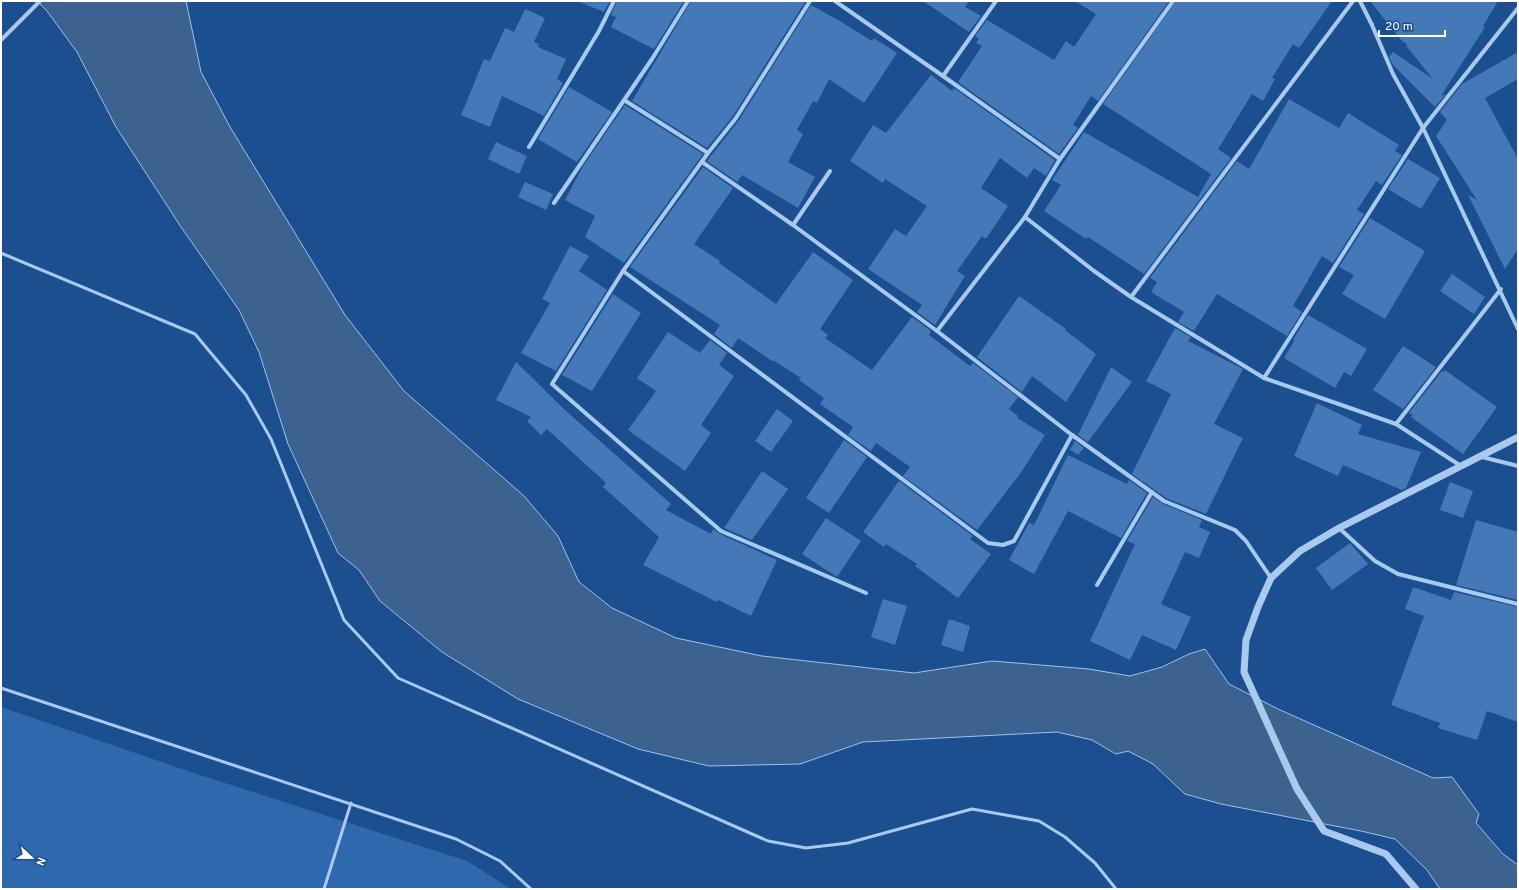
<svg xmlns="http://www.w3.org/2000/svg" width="1519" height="890" font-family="Overpass,sans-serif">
<rect width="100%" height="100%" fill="#1b4f8f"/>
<path fill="#2e69ad" d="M1 707 191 772 467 861 511 889H1Z"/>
<path fill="#3c6290" stroke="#9cc4f0" d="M37 1H186L201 72 230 127 345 315 404 391 524 496 558 536 579 582 612 608 676 638 762 656 914 673 992 661 1089 669 1130 676 1162 667 1189 654 1205 649 1229 684 1278 709 1433 778 1452 777 1479 814 1476 823 1503 854 1518 865V889H1440L1427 870 1395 839 1361 831 1221 804 1185 794 1153 764 1128 751 1116 754 1092 740 1057 732 863 742 800 764 709 766 638 749 518 699 442 652 380 601 359 570 338 553 288 444 259 352 239 310 181 227 116 127 77 52 47 11Z"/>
<g fill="#4478b7">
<path d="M577 1H610L604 12Z"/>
<path d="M617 1H684L654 49 611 27 616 17 611 15Z"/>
<path d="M691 1 805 2 733 116 707 148 632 101Z"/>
<path d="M923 1H969L965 7 981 16 969 32Z"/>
<path d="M1075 1H1169L1098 101 1091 96 1073 125 1078 128 1059 154 958 82 982 46 976 43 979 39 975 36 987 20 1054 60 1066 41 1074 47 1096 14Z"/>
<path d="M1176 1H1332L1299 48 1293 44 1272 78 1275 79 1263 101 1252 94 1218 149 1231 158 1144 274 1088 237 1086 239 1044 211 1061 185 1052 180 1084 132 1198 197 1211 174 1103 104Z"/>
<path d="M1370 1H1498L1483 26 1485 27 1441 96 1446 94 1435 107 1393 65 1389 57 1393 52 1433 79 1407 47V44L1402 41Z"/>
<path d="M811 5 840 21 872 41 874 38 897 53 864 103 829 79 817 103 813 101 797 130 803 134 788 162 815 177 798 208 742 175 737 182 707 161 739 120Z"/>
<path d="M525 9 545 18 534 42 539 44 538 47 566 59 557 79 563 83 544 116 502 96 490 127 461 115 484 59 490 61 505 28 514 32Z"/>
<path d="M1518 52V79L1485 98 1518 159V249L1505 269 1468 195 1477 200 1436 136 1447 120 1440 112 1462 84Z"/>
<path d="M931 75 952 91 954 88 1055 160 1046 176 1034 168 1027 178 1000 158 981 188 1008 206 986 239 982 236 957 271 965 276 935 325 917 312 922 305 868 269 895 229 906 236 927 206 885 179 883 183 850 161 873 125 886 133Z"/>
<path d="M569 87 612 112 577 162 538 139Z"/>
<path d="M1289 99 1339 128 1348 113 1399 145 1395 151 1402 155 1382 185 1376 181 1357 210 1364 214 1333 263 1322 256 1293 306 1302 312 1287 336 1217 294 1194 331 1178 322 1184 312 1151 292 1157 282 1150 278 1237 161 1249 169Z"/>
<path d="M625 105 703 154 624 263 585 237 595 216 565 200 583 166Z"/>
<path d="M496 142 527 156 519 174 488 159Z"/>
<path d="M1408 159 1440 178 1421 209 1388 189Z"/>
<path d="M703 167 733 188 694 244 720 261 719 263 776 304 813 252 853 280 820 329 828 335 825 338 872 370 912 317 931 331 929 335 970 366 973 363 1018 397 1009 409 1018 416 1017 418 1045 435 1020 474 977 530 903 476 910 467 876 443 871 451 848 435 853 427 820 404 824 398 799 380 801 378 773 360 772 361 738 338 732 348 714 334 720 325 630 267Z"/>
<path d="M525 182 553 194 546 210 518 197Z"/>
<path d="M1370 218 1425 251 1385 319 1342 294 1354 275 1339 267Z"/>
<path d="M570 246 589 256 579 271 607 290 556 371 521 353 550 303 542 299Z"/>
<path d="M1452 274 1485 297 1474 314 1440 291Z"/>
<path d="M613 294 641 313 592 391 562 375Z"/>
<path d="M1019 296 1066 329 1065 330 1096 354 1066 402 1032 376 1022 392 977 357Z"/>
<path d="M1308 315 1367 349 1351 376 1344 372 1335 388 1284 358 1294 341 1293 340Z"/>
<path d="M1175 328 1191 337 1188 341 1243 369 1214 424 1243 438 1206 514 1166 498 1132 474 1171 394 1146 381Z"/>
<path d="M668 332 700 353 710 340 727 353 719 365 734 376 701 425 711 433 685 471 628 430 656 391 637 378Z"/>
<path d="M1403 346 1436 367 1403 409 1373 390Z"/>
<path d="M516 362 565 410 671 504 666 510 711 534 713 529 720 534 777 560 751 616 718 600 717 602 643 565 659 537 603 487 606 483 547 429 541 435 527 421 531 417 496 400Z"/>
<path d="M1111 367 1132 382 1088 442 1078 435Z"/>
<path d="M1445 370 1497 407 1463 454 1411 417 1413 415 1409 413 1442 371 1444 372Z"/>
<path d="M1317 403 1362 425 1358 434 1421 452 1406 488 1402 490 1343 465 1338 476 1294 456Z"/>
<path d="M777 409 793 421 771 452 755 441Z"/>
<path d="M844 440 867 457 829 513 806 498Z"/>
<path d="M1075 441 1084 448 1078 455 1070 450Z"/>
<path d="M1068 455 1127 484 1129 480 1147 493 1121 538 1068 511 1034 574 1009 560 1029 523 1034 525Z"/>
<path d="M762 471 788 489 752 540 724 528Z"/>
<path d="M899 481 973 536 970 539 991 554 958 598 915 566 917 564 886 544 884 547 863 532Z"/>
<path d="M1450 482 1473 491 1463 518 1440 510Z"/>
<path d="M1153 497 1163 504 1202 520 1199 527 1210 532 1199 558 1185 552 1161 604 1191 617 1176 650 1142 635 1130 660 1090 641 1135 544 1127 541Z"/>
<path d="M826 518 861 541 837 577 802 554Z"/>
<path d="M1476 520 1518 532V600L1456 585Z"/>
<path d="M1350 543 1368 564 1332 590 1316 568Z"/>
<path d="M1413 587 1451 600 1454 592 1518 607V722L1487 711 1477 740 1438 728 1440 723 1391 705 1424 616 1405 609Z"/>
<path d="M883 599 907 606 895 645 871 637Z"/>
<path d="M949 619 970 626 963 652 941 645Z"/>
</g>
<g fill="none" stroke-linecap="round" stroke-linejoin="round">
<g stroke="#a9c9ee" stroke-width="3">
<path d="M1 253 195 334 246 395 271 439 344 620 398 678 768 841 806 848 848 843 972 809 1039 821 1065 837 1095 863 1116 889"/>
<path d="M1 688 456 839 500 861 531 889"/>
<path d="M324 889 351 803"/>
</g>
<g stroke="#a9c9ee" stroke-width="4">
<path d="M835 1 943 76"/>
<path d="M996 1 943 76 1060 159"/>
<path d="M1360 1 1372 25 1393 74 1423 128 1518 329"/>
<path d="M1 40 40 1"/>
<path d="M624 100 708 153 736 118 810 1"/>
<path d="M529 147 599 31 614 1"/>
<path d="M708 153 623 271 552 384 721 531 866 593"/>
<path d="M702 162 793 225 937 331 1072 435 1164 501 1235 530 1246 541 1271 578"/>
<path d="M554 203 652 59 688 1"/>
<path d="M1025 217 1094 271 1131 297 1264 378 1423 128 1518 8"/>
<path d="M793 225 830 171"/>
<path d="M623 271 988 543 1003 545 1014 541 1072 435"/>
<path d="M1131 297 1353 1"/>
<path d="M937 331 1025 217 1060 159 1173 1"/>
<path d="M1264 378 1396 424 1461 466"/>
<path d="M1396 424 1501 289"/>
<path d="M1482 457 1518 466"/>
<path d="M1339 528 1375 561 1398 574 1518 604"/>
<path d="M1097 585 1152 492"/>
</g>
<path stroke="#a9c9ee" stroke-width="7" d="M1416 889 1386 854 1324 831 1297 789 1244 672 1246 640 1258 607 1271 578 1300 551 1339 528 1518 437"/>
</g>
<rect width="1519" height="890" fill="none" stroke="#ffffff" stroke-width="4"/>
<g transform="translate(32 858) rotate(112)" stroke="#1b4f8f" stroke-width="3" paint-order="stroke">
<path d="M0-3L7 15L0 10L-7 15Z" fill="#ffffff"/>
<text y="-6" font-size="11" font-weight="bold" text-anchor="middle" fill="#ffffff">N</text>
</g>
<path d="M1379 30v6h66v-6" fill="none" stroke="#ffffff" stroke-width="2"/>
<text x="1385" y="30" font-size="12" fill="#ffffff" stroke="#1b4f8f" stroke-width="3" paint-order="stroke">20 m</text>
</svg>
